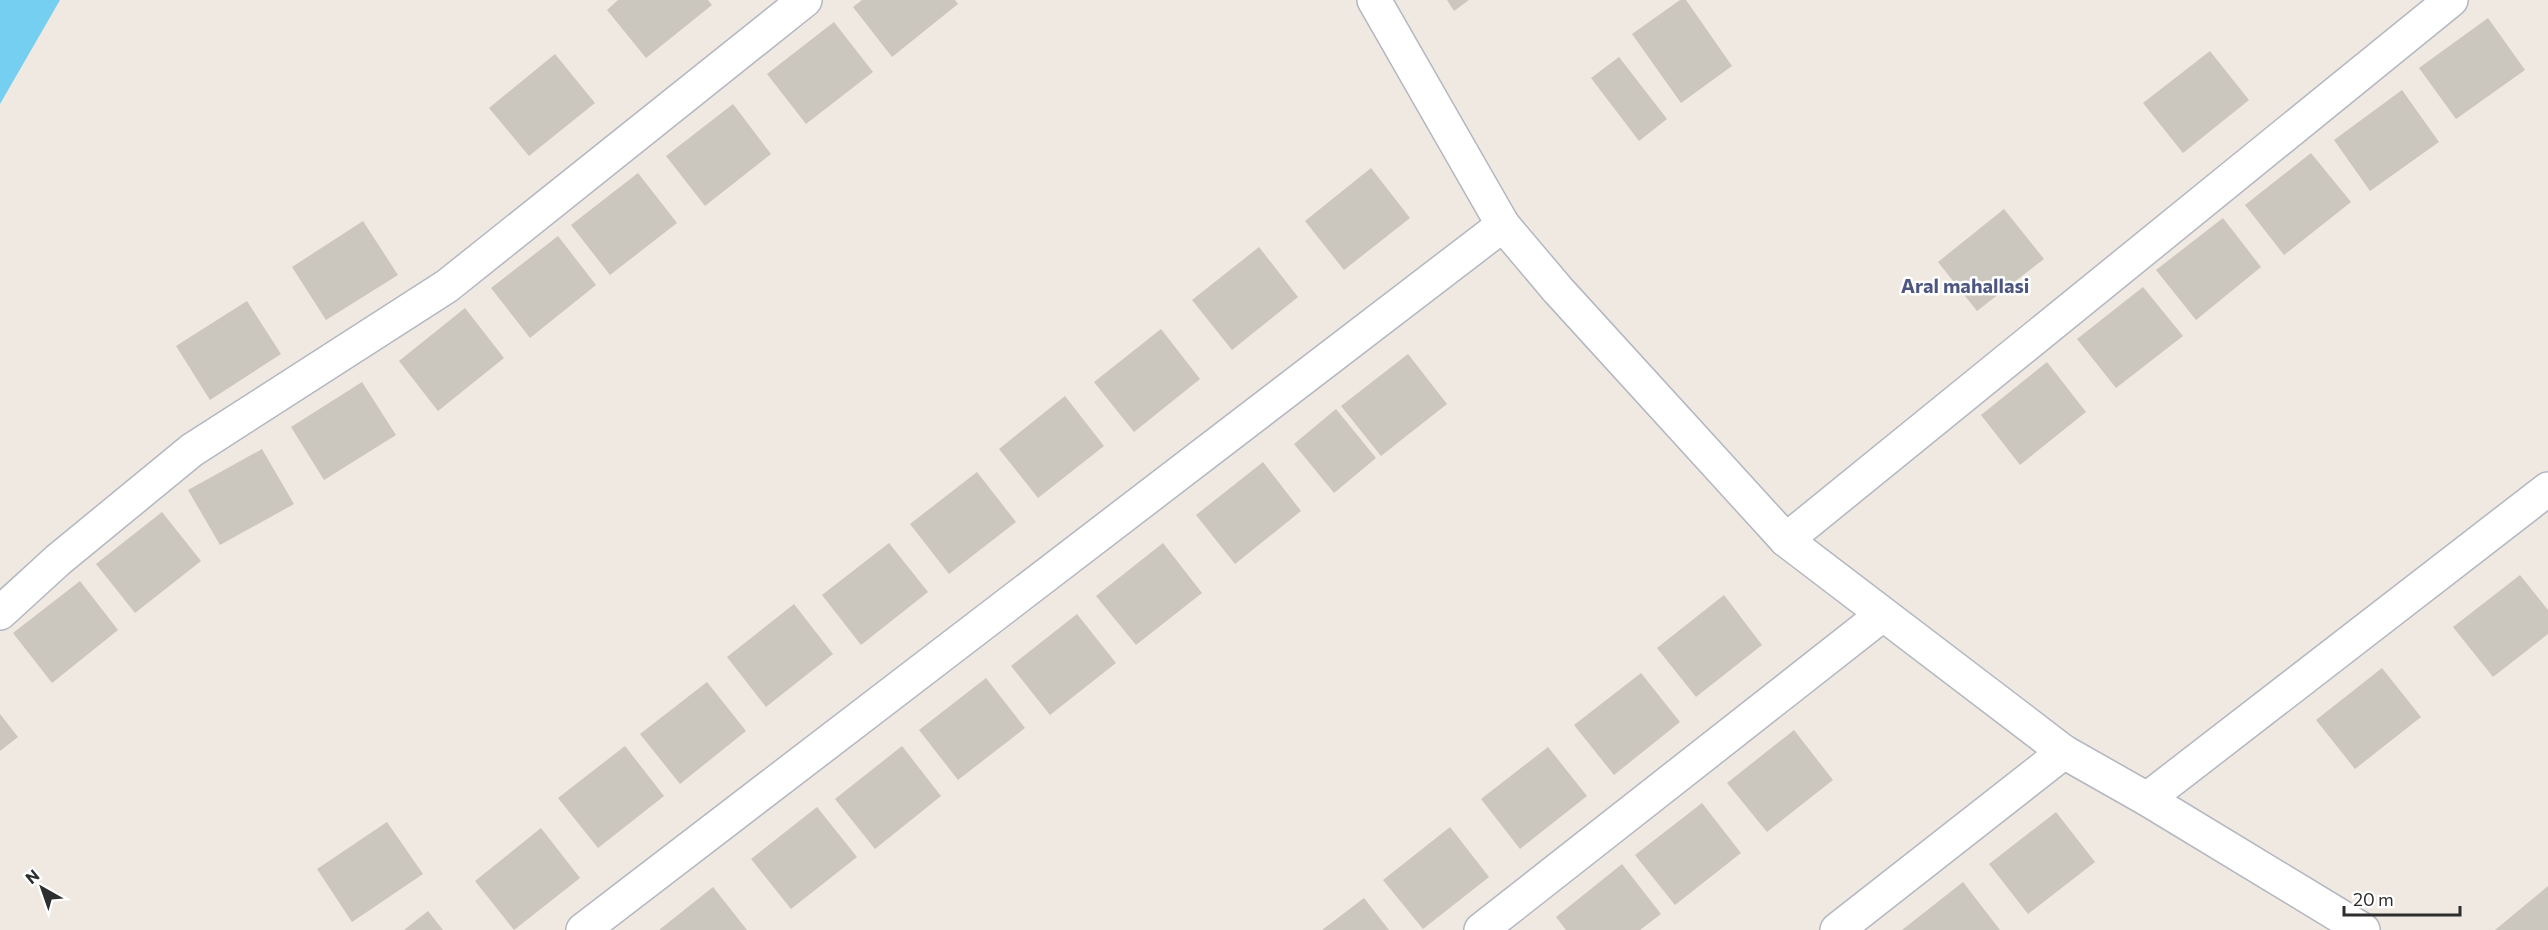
<svg xmlns="http://www.w3.org/2000/svg" width="2548" height="930" font-family="Commissioner,sans-serif">
<rect width="100%" height="100%" fill="#efe9e1"/>
<path fill="#75cff0" d="M0 0H60L0 104Z"/>
<g fill="#cbc7bf">
<path d="M618 0H708L712 5 646 58 607 10Z"/>
<path d="M862 0H955L958 4 892 57 853 7Z"/>
<path d="M1447 0H1469L1454 11Z"/>
<path d="M1680 0H1686L1732 66 1681 103 1632 34Z"/>
<path d="M2488 18 2525 70 2456 119 2419 68Z"/>
<path d="M834 22 873 72 806 124 767 74Z"/>
<path d="M2210 51 2249 100 2183 153 2143 103Z"/>
<path d="M555 54 595 103 529 156 489 108Z"/>
<path d="M1619 57 1667 119 1639 141 1591 78Z"/>
<path d="M2402 90 2439 142 2370 191 2334 140Z"/>
<path d="M733 104 771 154 705 206 666 156Z"/>
<path d="M2311 153 2351 202 2284 255 2245 205Z"/>
<path d="M1371 168 1410 218 1344 270 1305 221Z"/>
<path d="M638 173 677 223 610 275 571 225Z"/>
<path d="M2004 209 2044 259 1977 311 1938 262Z"/>
<path d="M2223 218 2261 267 2196 320 2156 270Z"/>
<path d="M363 221 398 275 326 320 292 267Z"/>
<path d="M558 236 596 285 530 338 491 288Z"/>
<path d="M1259 247 1298 297 1232 350 1192 300Z"/>
<path d="M2143 287 2183 336 2116 388 2077 339Z"/>
<path d="M247 301 281 354 210 400 176 346Z"/>
<path d="M465 308 504 358 438 411 399 361Z"/>
<path d="M1161 329 1200 379 1134 432 1094 382Z"/>
<path d="M1408 354 1447 404 1381 456 1341 406Z"/>
<path d="M2047 362 2086 412 2020 465 1981 415Z"/>
<path d="M362 382 396 435 324 480 291 427Z"/>
<path d="M1065 396 1104 446 1038 498 999 449Z"/>
<path d="M1336 409 1376 458 1334 493 1294 444Z"/>
<path d="M262 449 294 504 220 545 188 490Z"/>
<path d="M1263 462 1301 511 1235 564 1196 515Z"/>
<path d="M977 472 1016 522 949 574 910 524Z"/>
<path d="M162 512 201 561 135 613 96 564Z"/>
<path d="M889 543 928 592 861 645 822 595Z"/>
<path d="M1163 543 1202 593 1136 645 1096 596Z"/>
<path d="M2520 575 2548 610V634L2493 677 2453 627Z"/>
<path d="M80 581 118 630 52 683 13 633Z"/>
<path d="M1724 595 1762 645 1696 697 1657 648Z"/>
<path d="M794 604 833 654 766 707 727 657Z"/>
<path d="M1077 614 1116 663 1050 715 1011 666Z"/>
<path d="M2382 668 2421 717 2355 769 2316 720Z"/>
<path d="M1641 673 1680 722 1614 775 1574 725Z"/>
<path d="M986 678 1025 728 958 780 919 730Z"/>
<path d="M707 682 746 731 680 784 640 734Z"/>
<path d="M0 714 18 737 0 751Z"/>
<path d="M1794 730 1833 780 1767 832 1727 783Z"/>
<path d="M625 746 664 796 598 848 558 798Z"/>
<path d="M902 746 941 796 875 849 835 799Z"/>
<path d="M1548 747 1587 796 1520 849 1481 799Z"/>
<path d="M1702 803 1741 853 1675 905 1635 855Z"/>
<path d="M817 807 857 857 791 909 751 859Z"/>
<path d="M2056 812 2095 862 2028 914 1989 864Z"/>
<path d="M387 822 423 874 352 922 317 869Z"/>
<path d="M1450 827 1489 877 1423 929 1383 880Z"/>
<path d="M541 828 580 878 514 930 475 881Z"/>
<path d="M1622 864 1661 914 1640 930H1566L1556 917Z"/>
<path d="M1963 882 2000 930H1902Z"/>
<path d="M2548 886V930H2495Z"/>
<path d="M713 887 747 930H659Z"/>
<path d="M1364 898 1389 930H1322Z"/>
<path d="M428 911 443 930H404Z"/>
</g>
<g fill="none" stroke-linecap="round" stroke-linejoin="round">
<g stroke="#b4b7c1" stroke-width="36">
<g id="minor">
<path d="M1374 0 1503 225 1558 290 1786 540 2064 752 2147 799 2363 930"/>
<path d="M1786 540 2451 0"/>
<path d="M0 613 58 560 192 450 447 286 805 0"/>
<path d="M2147 799 2548 489"/>
<path d="M583 930 1503 225"/>
<path d="M1481 930 1882 615"/>
<path d="M1837 930 2064 752"/>
</g>
</g>
<use href="#minor" stroke="#fff" stroke-width="33"/>
</g>
<g text-anchor="middle" stroke-width="5" stroke-linejoin="round" paint-order="stroke">
<g font-size="20" font-weight="bold" fill="#4d5680" stroke="#fff">
<text x="1965" y="293">Aral mahallasi</text>
</g>
</g>
<g transform="translate(42 888) rotate(320)" stroke="#ffffff" stroke-width="4.5" paint-order="stroke">
<path d="M0-4.5L10 22L0 15L-10 22Z" fill="#2e2e2e"/>
<text y="-9" font-size="16" font-weight="bold" text-anchor="middle" fill="#2e2e2e">N</text>
</g>
<path d="M2344 906v9h116v-9" fill="none" stroke="#2e2e2e" stroke-width="3"/>
<text x="2353" y="906" font-size="18" fill="#2e2e2e" stroke="#ffffff" stroke-width="4.5" paint-order="stroke">20 m</text>
</svg>
